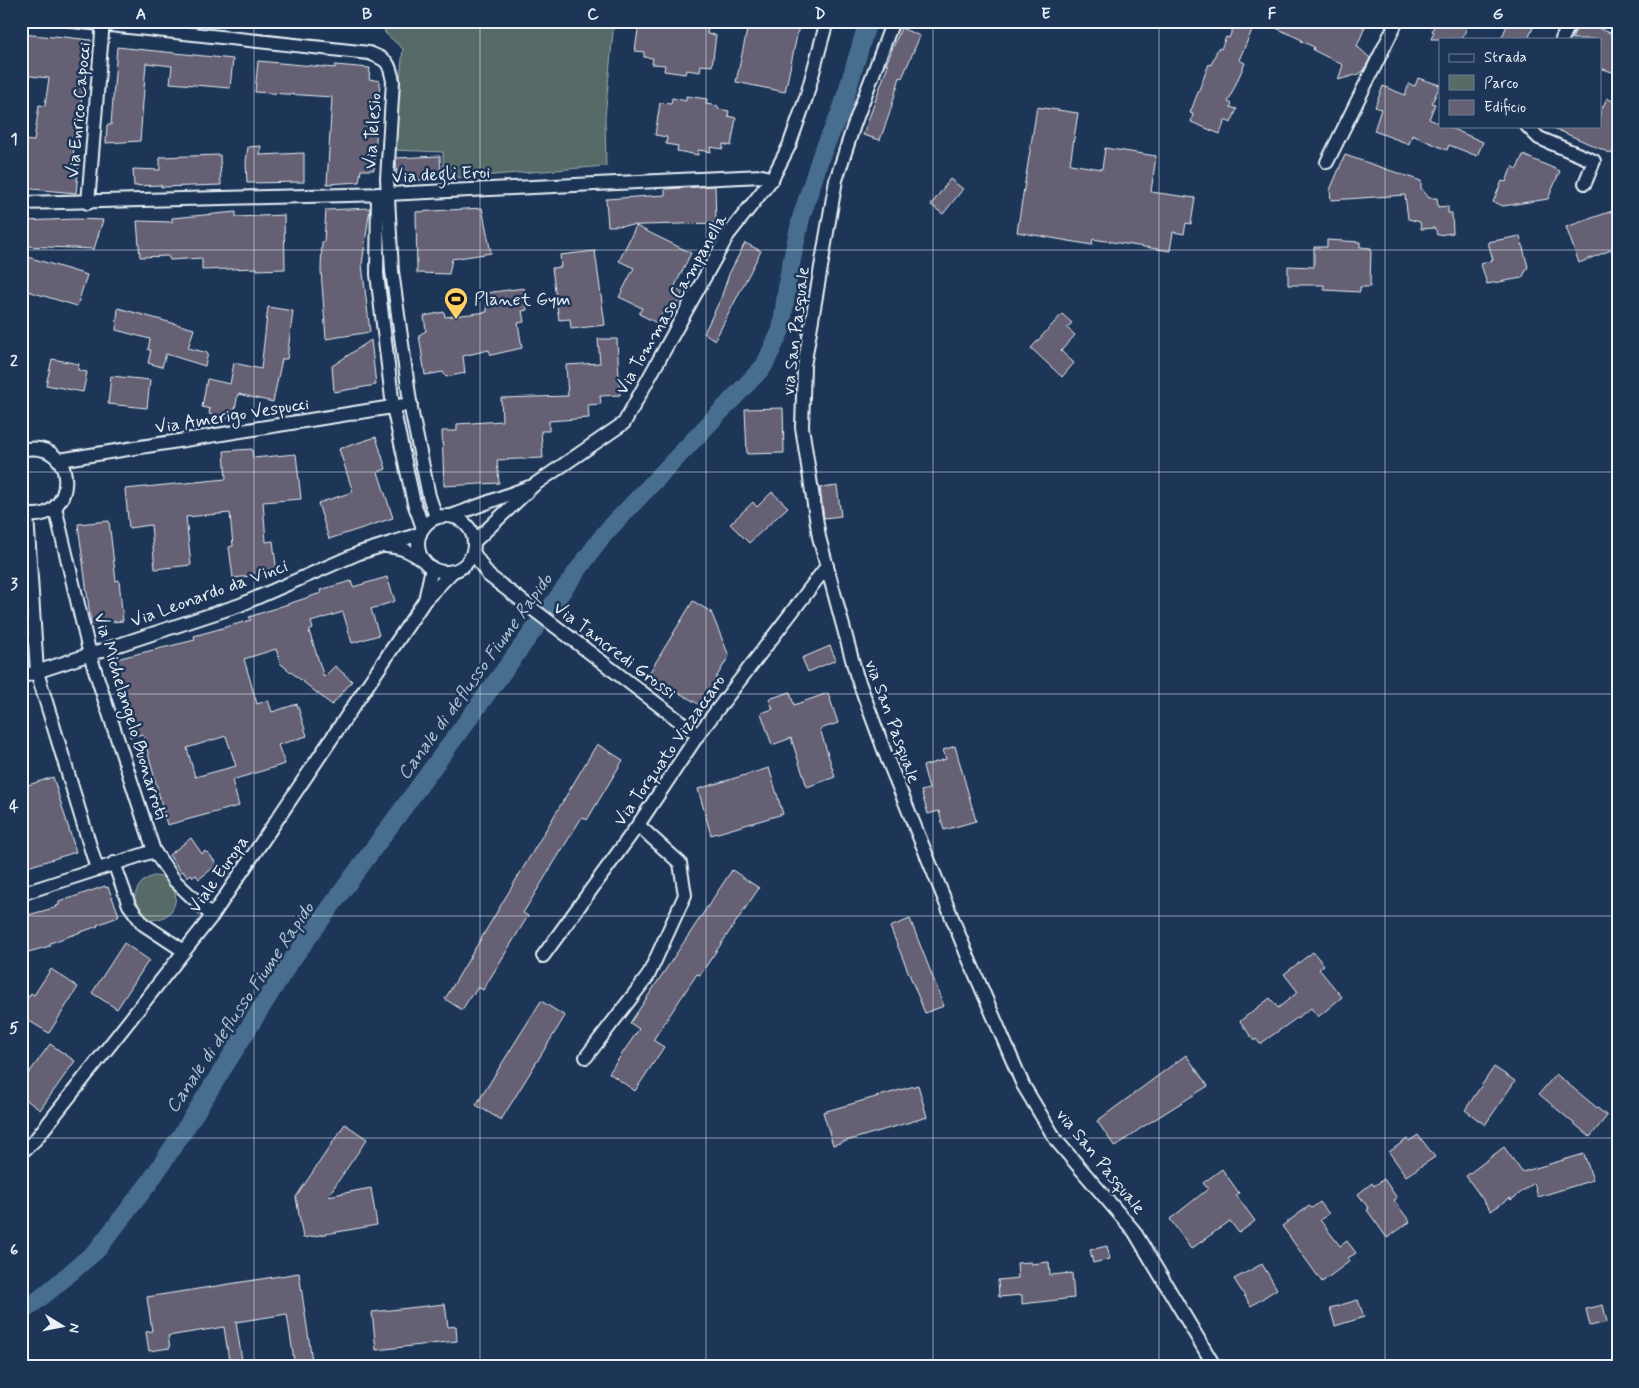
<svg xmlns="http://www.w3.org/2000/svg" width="1639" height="1388" font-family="Mynerve,sans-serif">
<rect width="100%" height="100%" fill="#1d3557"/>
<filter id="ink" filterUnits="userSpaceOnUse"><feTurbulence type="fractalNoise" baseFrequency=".02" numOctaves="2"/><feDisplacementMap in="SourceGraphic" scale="10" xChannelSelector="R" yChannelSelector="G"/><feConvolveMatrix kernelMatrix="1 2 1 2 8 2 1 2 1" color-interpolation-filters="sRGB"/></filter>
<g filter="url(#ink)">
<g fill="#576b67" stroke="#a0aeb0">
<path d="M383 21H614L605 117 606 166 443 179V152L393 150 403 49 385 33Z"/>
<path d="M153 876C186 876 182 926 146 919L134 904C135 890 139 881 153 876Z"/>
</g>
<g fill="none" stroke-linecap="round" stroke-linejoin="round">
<path stroke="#466e8e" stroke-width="18" d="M21 1313 48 1292 97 1250 149 1183 187 1126 288 965 605 533 764 366 781 330 789 273 801 218 821 156 842 108 868 21"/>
</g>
<g fill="#656173" stroke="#e8f1f8" fill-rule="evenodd">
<path d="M650 21H695V24L708 25 707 34 716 35 712 66 701 65 700 72 686 70 685 74 664 71 665 65 652 64 653 58 644 57V52L635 51 639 23 650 24Z"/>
<path d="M749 21H800L785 92 736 82Z"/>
<path d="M1236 21H1256L1239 60 1245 63 1228 102 1232 104 1230 107 1237 109 1231 123 1225 120 1220 134 1191 122 1193 114 1190 113 1209 64 1211 65 1218 48 1221 49 1226 37 1229 38Z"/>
<path d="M1261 21H1363L1361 26 1365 27 1357 46 1370 58 1364 70 1359 74 1338 80 1343 65 1313 50 1314 47 1301 41 1302 40Z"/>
<path d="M1436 21H1470L1462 39H1431L1434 32 1432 31Z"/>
<path d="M1509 21H1536L1528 39H1501Z"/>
<path d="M1580 21 1618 36V74L1600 68V39H1572Z"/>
<path d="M901 28 920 36 902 78 900 77 889 115 880 140 863 135 888 65 886 64Z"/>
<path d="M21 34 54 37 55 36 91 40 85 91H83L72 162 79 163 76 193 21 188V140L34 141 39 105 45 106 49 78 21 75Z"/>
<path d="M117 47 233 59 230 88 170 83 172 66 146 63 140 141 106 143 107 125H111Z"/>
<path d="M258 61 335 68V65L370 68 369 79 380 81 374 170H361L359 182 327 184 332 97 255 92Z"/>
<path d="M1418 78 1440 85 1432 103 1435 104 1429 119 1440 124V126H1446L1483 142 1477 156 1449 145 1447 150 1412 135 1409 144 1374 131 1381 109 1375 107 1383 86 1405 95 1409 84 1415 86Z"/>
<path d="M686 96 707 99 706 104 718 106V109L729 111 728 116 736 118 731 146 723 144V149L710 147 711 152 698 150V155L677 151 678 146 666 144 667 137 655 135 660 103 671 104 672 98 686 101Z"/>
<path d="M1607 98 1618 104V141L1612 154 1549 126H1600V113Z"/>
<path d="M1037 107 1078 113 1070 164 1102 169 1105 148 1156 156 1151 192 1195 198 1191 224 1186 223 1184 234 1173 232 1170 251 1093 239 1092 245 1017 232Z"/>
<path d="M261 146 260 155 304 153V182L247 183 246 162 248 147Z"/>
<path d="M220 155 221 185 161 187V185L134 186 133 169 160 170V157Z"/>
<path d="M1345 155 1421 181V188L1429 198H1437L1438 207 1448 206V213H1452L1453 233 1437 235 1436 230 1434 228 1421 229 1420 222 1408 219 1405 195 1331 200 1330 190Z"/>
<path d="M1523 155 1560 171 1548 199 1503 206 1493 202 1502 181 1506 182 1512 166 1517 169Z"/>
<path d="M440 156 441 179 397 181 396 158Z"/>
<path d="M950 179 963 189 943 214 931 205Z"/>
<path d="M715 186 716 223 608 226 606 199 665 195V189Z"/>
<path d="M370 208 362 264 370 332 326 339 321 270 322 242H324L326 210Z"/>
<path d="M482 208 491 253 452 259 449 274 417 273 416 212Z"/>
<path d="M1618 209V247L1579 263 1566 227Z"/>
<path d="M236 212V217L284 215 285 269 257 270V268L202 270V258L170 260 168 256 140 257 137 221 172 222V218Z"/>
<path d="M76 219 103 220 94 249 25 246 23 221Z"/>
<path d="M636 226 691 253 674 288 683 292 671 316 663 312 657 323 639 314 642 308 619 297 634 268 619 261Z"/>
<path d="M1520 236 1528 267 1522 278 1487 284 1481 264 1493 260 1488 242Z"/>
<path d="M1327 240 1360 242V247L1371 248 1370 287H1360V292L1324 290V285H1288V266L1314 267V247H1327Z"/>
<path d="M745 243 761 251 715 340 704 333 721 298 729 274Z"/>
<path d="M595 251 605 325 571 329 570 319 559 320 552 268 561 267 560 255Z"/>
<path d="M21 255 87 275 77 306 21 289Z"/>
<path d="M524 288 527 310 522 311 524 322 518 323 522 348 491 355 489 350 463 356 465 373 446 377 443 372 425 375 419 335 426 331 424 316 444 312 445 317 487 312 485 293Z"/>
<path d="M268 307 293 311 287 359H282L273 402 238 394 233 419 209 414 210 409 202 407 207 379 230 384 234 363 261 369Z"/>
<path d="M118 308 194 329 188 348 208 353 205 366 166 354 162 367 148 363 151 350H148L150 339 116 330Z"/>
<path d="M1062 314 1072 323 1067 328 1075 335 1061 351 1074 363 1062 377 1031 348Z"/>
<path d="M598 339H617L620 395 600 396 601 404 588 405 589 418 549 421V431H541L543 458 497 460 499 483 444 486 442 431H457V424L502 421 501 398 568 396 566 365 600 363Z"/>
<path d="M371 340 376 385 334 392 332 366Z"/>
<path d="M52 359 79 364 78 370 87 372 83 392 46 385Z"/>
<path d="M111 376 150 380 147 408 108 404Z"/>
<path d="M783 408 784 453 747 454 745 409Z"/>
<path d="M376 437 386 469 378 472 393 518 329 539 318 503 353 492 339 449Z"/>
<path d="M252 449 253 458 296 454 301 499 263 502 266 542 273 541 277 573 233 578 229 547 233 546 230 513 186 517 191 565 155 569 151 525 129 528 125 489 226 479 224 451Z"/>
<path d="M837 486 841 516 824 518 820 488Z"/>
<path d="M772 492 788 507 749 543 730 524 753 502 757 507Z"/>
<path d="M109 521 116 581 119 580 123 621 91 624 78 524Z"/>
<path d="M387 577 395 601 371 609 379 635 352 643 343 612 311 622 313 629 309 631 324 677 335 666 352 681 332 705 281 664 276 649 244 659 257 704 268 700 272 712 297 704 307 736 278 745 285 764 232 780 239 806 167 825 143 734 130 737 112 660 195 640 194 636 251 620 249 617 321 593 320 590 351 581 353 587ZM226 736 236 766 195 777 187 748Z"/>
<path d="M693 601 711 612 729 656 700 705 648 675Z"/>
<path d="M830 646 836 660 808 672 802 658Z"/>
<path d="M790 692 794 705 828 693 838 723 820 729 835 777 807 787 791 738 772 745 761 713 773 709 769 699Z"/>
<path d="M597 744 623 760 587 820 582 817 523 913 528 916 483 990 478 987 473 995 472 994 462 1010 445 999Z"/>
<path d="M955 746 976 821 944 830 939 811 928 814 921 791 929 789 923 766 946 759 943 750Z"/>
<path d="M769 768 783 814 711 835 698 789Z"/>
<path d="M53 777 76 852 21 869V807L27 805 22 787Z"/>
<path d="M191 838 202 854 205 851 207 853 208 852 217 865 199 879 196 875 193 877 191 874 187 877 183 871 181 872 169 855Z"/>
<path d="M732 870 759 888 700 975 697 974 653 1040 664 1047 635 1091 609 1073 639 1029 630 1023Z"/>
<path d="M105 886 106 888 108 887 119 915 117 916 118 917 97 925 98 926 50 943V946L21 954V917L57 907 56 906 59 905V902Z"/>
<path d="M910 919 944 1006 925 1013 890 927Z"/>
<path d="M124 943 149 960 117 1009 92 993Z"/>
<path d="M1313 952 1324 965 1319 969 1342 997 1318 1017 1311 1008 1260 1044 1256 1039 1254 1041 1240 1021 1270 998 1278 1008 1298 992 1284 974Z"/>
<path d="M51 969 78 987 49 1033 21 1016V1009L31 993 34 995Z"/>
<path d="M541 1001 565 1016 501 1120 476 1105Z"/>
<path d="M50 1044 75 1061 40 1110 21 1096V1084Z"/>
<path d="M1186 1055 1208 1086 1141 1128 1115 1147 1097 1121Z"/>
<path d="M1494 1067 1515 1081 1485 1125 1465 1110Z"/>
<path d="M1556 1074 1607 1116 1590 1137 1539 1094Z"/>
<path d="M918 1085 927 1117 833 1145 823 1112Z"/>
<path d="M345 1124 367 1139 328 1196 371 1188 377 1225 303 1238 296 1197Z"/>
<path d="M1418 1135 1435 1157 1406 1176 1389 1152 1407 1139 1409 1141Z"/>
<path d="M1504 1147 1522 1172 1584 1154 1593 1180 1538 1197 1534 1183 1511 1200 1510 1198 1491 1211 1466 1176Z"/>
<path d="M1222 1169 1239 1193 1236 1195 1255 1221 1239 1233 1230 1221 1191 1249 1170 1219 1208 1189 1203 1183Z"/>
<path d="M1384 1179 1397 1198 1394 1200 1410 1222 1387 1238 1367 1210 1369 1209 1358 1194 1372 1183 1374 1186Z"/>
<path d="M1320 1202 1329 1214 1320 1220 1340 1246 1347 1241 1356 1253 1348 1258 1350 1261 1322 1282 1282 1226 1309 1206 1312 1208Z"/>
<path d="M1107 1246 1110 1259 1093 1263 1090 1250Z"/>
<path d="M1031 1262V1264L1049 1262 1050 1275 1072 1273 1074 1298 1022 1304V1295L999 1297 998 1280 1018 1278 1017 1263Z"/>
<path d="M1262 1264 1277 1289 1251 1306 1234 1279Z"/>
<path d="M299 1273 313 1367H295L287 1314 236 1322 243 1367H230L224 1327 168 1336 170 1348 149 1351 146 1332 152 1331 147 1297Z"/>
<path d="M1358 1300 1364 1317 1335 1326 1330 1308Z"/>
<path d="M445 1304 448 1327 456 1326 457 1341 376 1350 372 1312Z"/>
<path d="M1603 1305 1607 1322 1590 1326 1586 1309Z"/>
</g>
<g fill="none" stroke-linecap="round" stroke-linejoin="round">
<g stroke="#e8f1f8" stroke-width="16">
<g id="street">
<path d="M73 21 369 53C388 60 389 62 393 81L387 179 392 271 411 409 429 496 436 517"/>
<path d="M893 21 854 125 836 180 804 366 802 427 819 537 856 674 887 758 968 957 1023 1085 1056 1140 1134 1231 1215 1367"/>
<path d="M1562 39 1571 21"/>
<path d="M1527 126 1539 138 1594 161 1585 183"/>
<path d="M1327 162 1397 21"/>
<path d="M378 194 377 274 393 407 414 503 423 528"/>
<path d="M21 203 387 194 762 176 772 179"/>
<path d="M88 203 103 21"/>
<path d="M21 450C83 436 77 530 21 513"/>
<path d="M59 460 411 404"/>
<path d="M55 507 90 655 154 851 175 881 212 916"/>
<path d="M27 515 37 672 97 869"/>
<circle cx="446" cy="544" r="28"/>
<path d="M451 516 529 487"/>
<path d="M475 541 534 485 624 423 728 235 772 179 789 146 806 98 827 21"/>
<path d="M385 546C402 547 410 551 424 561"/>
<path d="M473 552 488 575 698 735"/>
<path d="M425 600 432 568"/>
<path d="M21 677 240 605 359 553 420 534"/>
<path d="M114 863 129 905 143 924 184 951"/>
<path d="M21 894 154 851"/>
<path d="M543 956 638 825 698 735 827 566"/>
<path d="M586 1057 648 976 685 895 680 863 638 825"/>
<path d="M21 1153 35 1140 212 916 425 600 453 571"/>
</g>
</g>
<use href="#street" stroke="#1d3557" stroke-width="12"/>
</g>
</g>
<path fill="none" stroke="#e8f1f8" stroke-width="1" stroke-opacity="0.55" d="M254 21V1367M480 21V1367M706 21V1367M933 21V1367M1159 21V1367M1385 21V1367M21 250H1618M21 472H1618M21 694H1618M21 916H1618M21 1138H1618"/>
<defs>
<g id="stadium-pin" transform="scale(1.25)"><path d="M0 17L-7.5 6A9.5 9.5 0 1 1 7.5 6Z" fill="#ffd166" stroke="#1d3557"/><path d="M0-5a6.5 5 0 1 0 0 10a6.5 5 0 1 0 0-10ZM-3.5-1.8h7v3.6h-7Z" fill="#111"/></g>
</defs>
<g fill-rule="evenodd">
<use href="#stadium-pin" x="456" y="299"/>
</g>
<g text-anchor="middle" stroke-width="5" stroke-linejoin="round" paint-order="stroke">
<g font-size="18" fill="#e8f1f8" stroke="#1d3557">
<text transform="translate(78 110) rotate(-85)" y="6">Via Enrico Capocci</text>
<text transform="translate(372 131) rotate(-86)" y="6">Via Telesio</text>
<text transform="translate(441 174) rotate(-3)" y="6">Via degli Eroi</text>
<text transform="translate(671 304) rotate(-60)" y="6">Via Tommaso Campanella</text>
<text transform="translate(795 331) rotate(-83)" y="6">via San Pasquale</text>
<text transform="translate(232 415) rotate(-9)" y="6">Via Amerigo Vespucci</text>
<text transform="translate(209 593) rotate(-20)" y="6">Via Leonardo da Vinci</text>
<text transform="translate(615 650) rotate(37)" y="6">Via Tancredi Grossi</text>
<text transform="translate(131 716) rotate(73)" y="6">Via Michelangelo Buonarroti</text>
<text transform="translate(893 721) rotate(70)" y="6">via San Pasquale</text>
<text transform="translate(669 750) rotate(-55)" y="6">Via Torquato Vizzaccaro</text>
<text transform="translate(218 874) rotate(-55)" y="6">Viale Europa</text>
<text transform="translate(1101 1161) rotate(51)" y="6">via San Pasquale</text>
</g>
<g font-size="18" fill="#e8f1f8" stroke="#1d3557" text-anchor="start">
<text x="474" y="305">Planet Gym</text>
</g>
<g font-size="19" font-style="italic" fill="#afc3d3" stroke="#1d3557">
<text transform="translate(474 676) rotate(-54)" y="7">Canale di deflusso Fiume Rapido</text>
<text transform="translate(239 1007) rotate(-56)" y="7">Canale di deflusso Fiume Rapido</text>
</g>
</g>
<rect width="1639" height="1388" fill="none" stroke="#1d3557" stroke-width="55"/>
<rect x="1439" y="38" width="162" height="90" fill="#1d3557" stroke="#6e8097"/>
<rect x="1449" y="54" width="25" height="8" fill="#1d3557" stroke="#6e8097"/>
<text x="1484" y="62" font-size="15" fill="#e8f1f8">Strada</text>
<rect x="1449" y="75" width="25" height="15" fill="#576b67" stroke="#6e8097"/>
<text x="1484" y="88" font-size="15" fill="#e8f1f8">Parco</text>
<rect x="1449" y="100" width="25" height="15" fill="#656173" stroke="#6e8097"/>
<text x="1484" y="112" font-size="15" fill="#e8f1f8">Edificio</text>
<g transform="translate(62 1326) rotate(100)" stroke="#1d3557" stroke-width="4" paint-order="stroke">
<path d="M0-4L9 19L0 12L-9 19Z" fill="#e8f1f8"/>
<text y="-8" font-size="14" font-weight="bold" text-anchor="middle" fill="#e8f1f8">N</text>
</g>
<rect x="28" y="28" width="1584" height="1332" fill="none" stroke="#e8f1f8" stroke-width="2"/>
<g font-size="16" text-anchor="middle" font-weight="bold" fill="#e8f1f8">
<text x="141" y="19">A</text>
<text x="367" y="19">B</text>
<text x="593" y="19">C</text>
<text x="820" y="19">D</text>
<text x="1046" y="19">E</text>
<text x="1272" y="19">F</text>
<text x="1498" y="19">G</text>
<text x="14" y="144">1</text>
<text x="14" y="366">2</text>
<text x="14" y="589">3</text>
<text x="14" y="811">4</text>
<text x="14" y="1033">5</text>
<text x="14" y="1255">6</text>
</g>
</svg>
